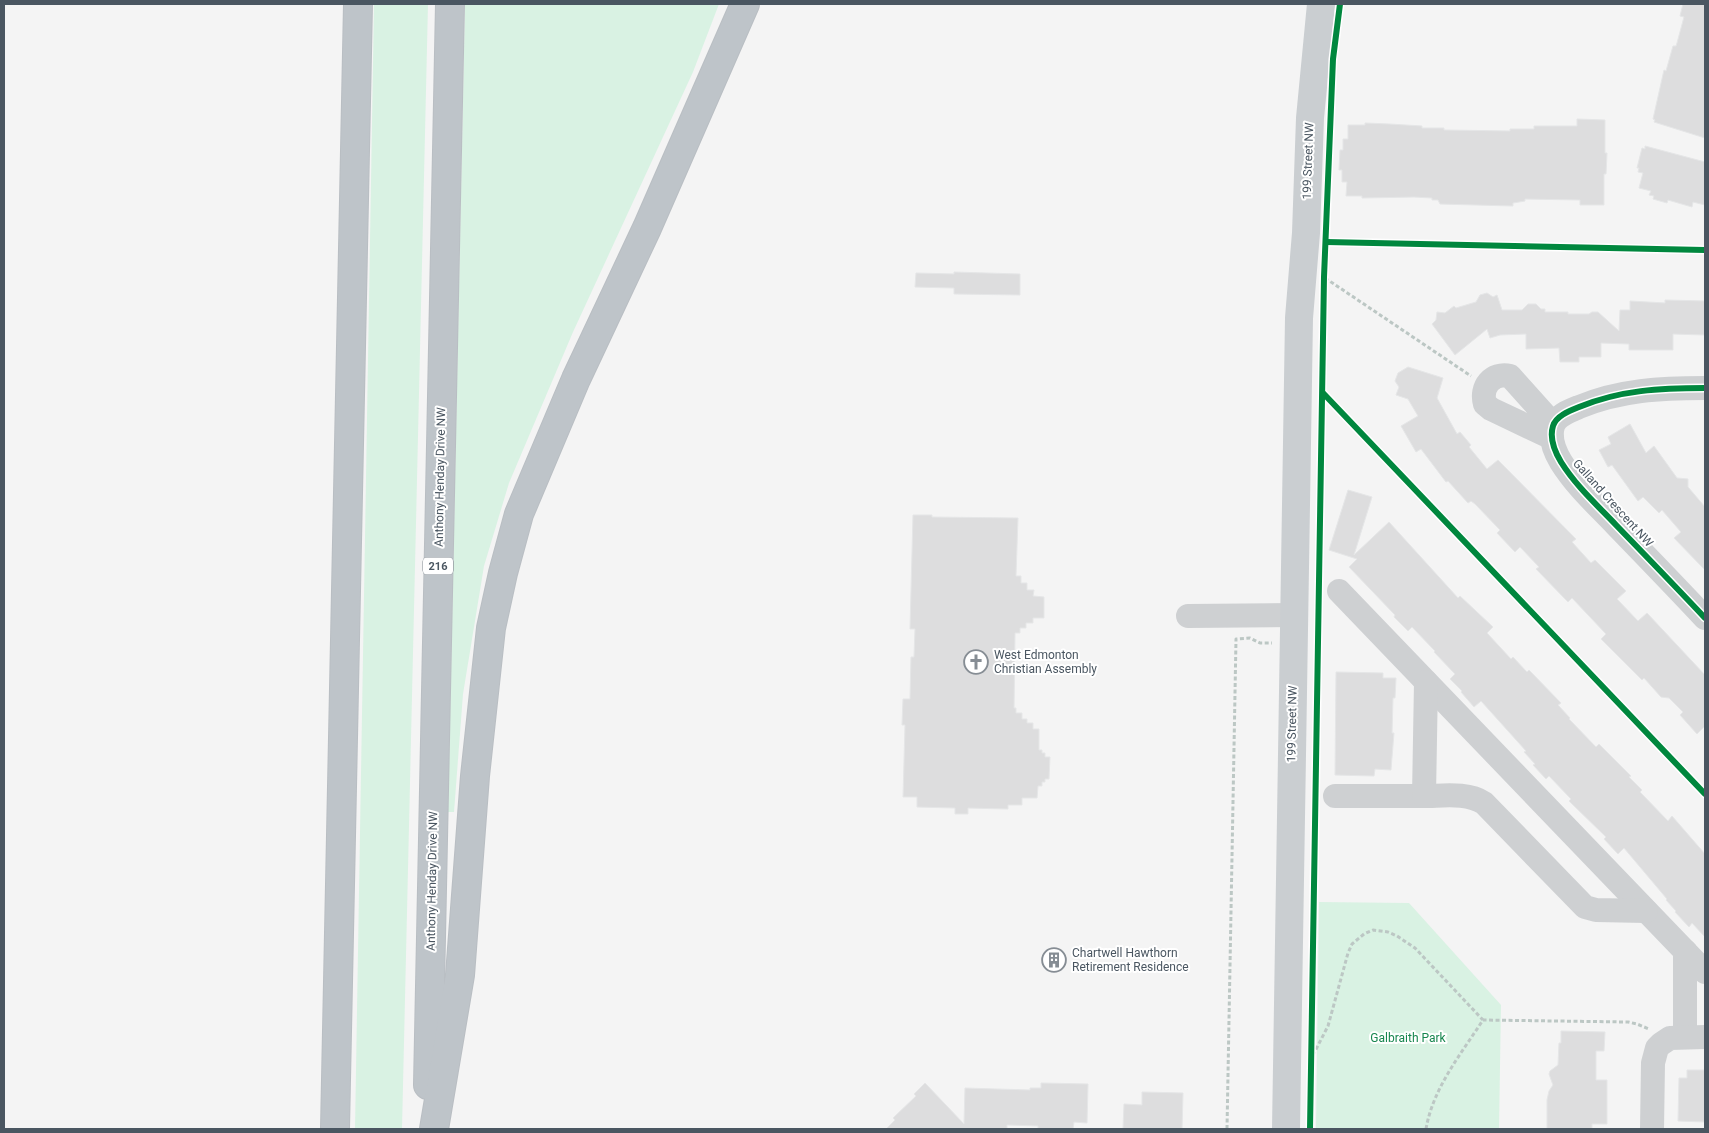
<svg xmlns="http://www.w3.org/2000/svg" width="1709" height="1133" font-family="Roboto,sans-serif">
<rect width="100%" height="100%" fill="#f4f4f4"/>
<g fill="#d9f2e3">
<path d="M374 4H428L402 1129H355Z"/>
<path d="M465 4H719L693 72 573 332 509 483 484 566 463 694 454 812H448Z"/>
<path d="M1319 902 1409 903 1501 1005 1499 1129H1316Z"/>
</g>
<g fill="#ddddde" stroke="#e5e6e7">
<path d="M1683 4H1705V138L1654 122 1655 120 1653 119 1664 70 1666 71 1673 46H1676L1677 43 1684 17 1680 16Z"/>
<path d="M1577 119 1605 120V153H1607L1606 174H1604V205H1580V200L1525 199V201L1513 203V206L1440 204 1438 200H1432V198L1414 197 1362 198V196H1346L1347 182H1342V170H1339L1340 150H1343V139H1348V125H1365V123L1389 124 1422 126V128H1444V130L1510 131V129H1534V126H1577Z"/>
<path d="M1645 146 1705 162V205L1693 202 1692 207 1668 200 1667 203 1653 199 1654 196 1649 195 1651 191 1639 188 1643 173 1638 172 1639 168H1637L1642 148 1645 149Z"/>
<path d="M954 272 1020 274V295L954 294V288L915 287 916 273 954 274Z"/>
<path d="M1487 293 1493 297 1497 295 1502 310H1522L1528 304H1536L1541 309H1545V312H1568V314H1589L1592 312H1598L1619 331 1620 310H1630V301L1665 303V300L1705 301V335L1673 334V350H1629V344L1601 343V357H1579V362H1560L1559 348 1526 349V334L1500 335 1490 338 1487 329 1455 355 1432 324 1436 320 1437 312 1445 313 1454 306 1456 308 1476 302 1480 295Z"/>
<path d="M1408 367 1443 378 1437 398 1457 434 1460 432 1471 445 1469 447 1487 469 1498 460 1576 539 1572 542 1591 563 1595 560 1626 591 1617 599 1638 621 1647 613 1705 675V726L1697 734 1680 715 1683 712 1669 698 1661 697 1644 678 1642 680 1601 639 1606 634 1572 598 1568 602 1536 569 1539 567 1520 547 1515 552 1497 533 1500 530 1475 504 1471 501 1468 503 1448 481 1446 482 1421 449 1416 452 1401 426 1418 416 1408 399 1396 395 1399 387 1395 381 1398 373Z"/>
<path d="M1630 424 1646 453 1654 446 1677 478 1688 479V487L1705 507V570L1674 538 1681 532 1662 510 1659 513 1643 497 1638 501 1612 465 1608 467 1599 450 1611 444 1608 437Z"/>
<path d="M1348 490 1372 497 1354 555 1389 522 1458 598 1460 596 1493 627 1487 633 1511 659 1513 657 1527 672 1529 670 1561 703 1558 705 1570 718 1569 719 1596 747 1599 744 1631 776 1629 777 1642 790 1640 792 1668 821 1672 816 1705 854V937L1692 923 1689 927 1675 912 1676 911 1666 900 1667 899 1624 848 1618 854 1604 839 1606 837 1569 801 1571 799 1549 776 1546 779 1533 765 1535 764 1524 752 1526 751 1481 701 1474 707 1461 692 1462 691 1450 679 1455 674 1434 652 1435 651 1412 627 1408 631 1394 617 1395 615 1349 567 1357 559 1329 550Z"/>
<path d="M913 515H932V517L1018 518 1016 576H1021V583H1027V590H1034L1033 596 1044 597V618H1033V623H1026V628H1020V633H1015L1014 708H1016V713H1022V719H1027V723H1033V729H1039V750H1042V753H1045V757H1050L1049 779H1045V782H1042V786H1038L1037 798H1022V805H1008V809L968 808V814H955V808L917 807V797H903L905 725H902L903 699H910L911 657H914L915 629H910Z"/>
<path d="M1336 672 1383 673V678H1396L1395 698H1393L1392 733H1394L1391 770 1375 769 1374 776 1335 775Z"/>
<path d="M1561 1031 1605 1032 1604 1051H1596V1080H1607V1124H1592V1129H1547V1100L1549 1091 1553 1085 1549 1074 1550 1071 1558 1065 1559 1043H1561Z"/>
<path d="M1687 1070H1705V1122L1678 1121 1679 1078H1687Z"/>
<path d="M925 1083 964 1124 965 1088 1030 1090V1088H1041V1083L1088 1084 1087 1123 1074 1122 1073 1129H1038V1126L1007 1125V1129H886L895 1120 893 1118 916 1096 914 1094Z"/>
<path d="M1142 1092 1183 1093 1182 1129H1123L1124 1104 1142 1105Z"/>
</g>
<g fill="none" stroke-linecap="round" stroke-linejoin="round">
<g stroke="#b9bec3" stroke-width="30">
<g id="highway">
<path d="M428 1085 450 4"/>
<path d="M335 1129 358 4"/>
<path d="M434 1129 460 975 475 776 491 628 503 573 519 514 576 379 647 228 745 4"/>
</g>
</g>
<g stroke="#bcc7c4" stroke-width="3" stroke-dasharray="4 2.5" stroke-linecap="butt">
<path d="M1325 278 1471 376"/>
<path d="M1310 1061 1328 1026 1348 953 1352 944 1364 934 1373 930 1388 932 1397 936 1415 948 1483 1020"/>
<path d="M1227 1129 1236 639 1250 638 1260 643H1272"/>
<path d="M1426 1129C1433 1088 1461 1054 1483 1020L1628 1022 1637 1024 1649 1029"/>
</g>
<g stroke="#ced0d2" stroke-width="24">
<path d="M1705 388C1661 388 1620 390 1579 407 1569 411 1556 416 1553 426 1549 439 1555 452 1561 462 1576 486 1597 505 1616 525 1646 556 1676 587 1705 618"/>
<path d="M1552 438 1491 409 1485 404C1480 387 1492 372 1510 376L1553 424"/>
<path d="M1339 591 1705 972"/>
<path d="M1188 616 1294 615"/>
<path d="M1335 796H1424L1426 682"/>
<path d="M1424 796C1443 796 1467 792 1484 803L1585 907 1596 910 1646 911"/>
<path d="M1685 1037V951"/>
<path d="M1652 1129 1653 1063 1657 1048 1661 1044 1670 1038 1705 1037"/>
</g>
<path stroke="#caced1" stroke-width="28" d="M1286 1129 1299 318 1306 233 1310 118 1321 4"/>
<use href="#highway" stroke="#bec4c9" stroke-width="28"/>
<g stroke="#fff" stroke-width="9">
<g id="cycleway">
<path d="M1326 242 1705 250"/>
<path d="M1705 388C1661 388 1620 390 1579 407 1569 411 1556 416 1553 426 1549 439 1555 452 1561 462 1576 486 1597 505 1616 525 1646 556 1676 587 1705 618"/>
<path d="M1323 393 1705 794"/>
<path d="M1310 1129 1324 277 1333 59 1340 4"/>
</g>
</g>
<use href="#cycleway" stroke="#00873e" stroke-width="6"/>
</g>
<defs>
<g id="church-ring" transform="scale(1.25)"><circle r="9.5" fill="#fff" stroke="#868d94" stroke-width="1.5"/><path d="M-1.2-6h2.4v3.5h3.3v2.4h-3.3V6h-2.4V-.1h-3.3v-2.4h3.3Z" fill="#868d94"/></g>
<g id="building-ring" transform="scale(1.25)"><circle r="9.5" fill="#fff" stroke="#868d94" stroke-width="1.5"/><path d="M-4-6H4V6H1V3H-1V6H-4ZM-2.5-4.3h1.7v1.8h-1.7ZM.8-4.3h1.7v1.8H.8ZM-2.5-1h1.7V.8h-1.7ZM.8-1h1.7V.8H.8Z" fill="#868d94"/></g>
</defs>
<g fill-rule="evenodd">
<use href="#church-ring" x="976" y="662"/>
<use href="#building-ring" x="1054" y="960"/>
</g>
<g text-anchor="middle" stroke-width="4" stroke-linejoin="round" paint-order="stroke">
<rect fill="#fff" stroke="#808990" stroke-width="1" x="423" y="557.5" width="30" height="17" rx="4"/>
<g font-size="11" font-weight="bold" fill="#4a5661">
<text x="438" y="570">216</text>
</g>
<g font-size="12" fill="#4a5661" stroke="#fff">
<text transform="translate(1308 161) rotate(-88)" y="4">199 Street NW</text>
<text transform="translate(440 477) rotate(-89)" y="4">Anthony Henday Drive NW</text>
<text transform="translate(1613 503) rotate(48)" y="4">Galland Crescent NW</text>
<text transform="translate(1292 724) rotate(-89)" y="4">199 Street NW</text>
<text transform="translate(432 881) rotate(-89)" y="4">Anthony Henday Drive NW</text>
</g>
<g font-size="12" fill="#4a5661" stroke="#fff" text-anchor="start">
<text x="994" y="659">West Edmonton<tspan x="994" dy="14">Christian Assembly</tspan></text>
<text x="1072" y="957">Chartwell Hawthorn<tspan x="1072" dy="14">Retirement Residence</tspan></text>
</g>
<g font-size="12" fill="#17864f" stroke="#fff">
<text x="1408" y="1042">Galbraith Park</text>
</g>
</g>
<rect width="1709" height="1133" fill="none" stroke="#4a5661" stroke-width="10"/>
</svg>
